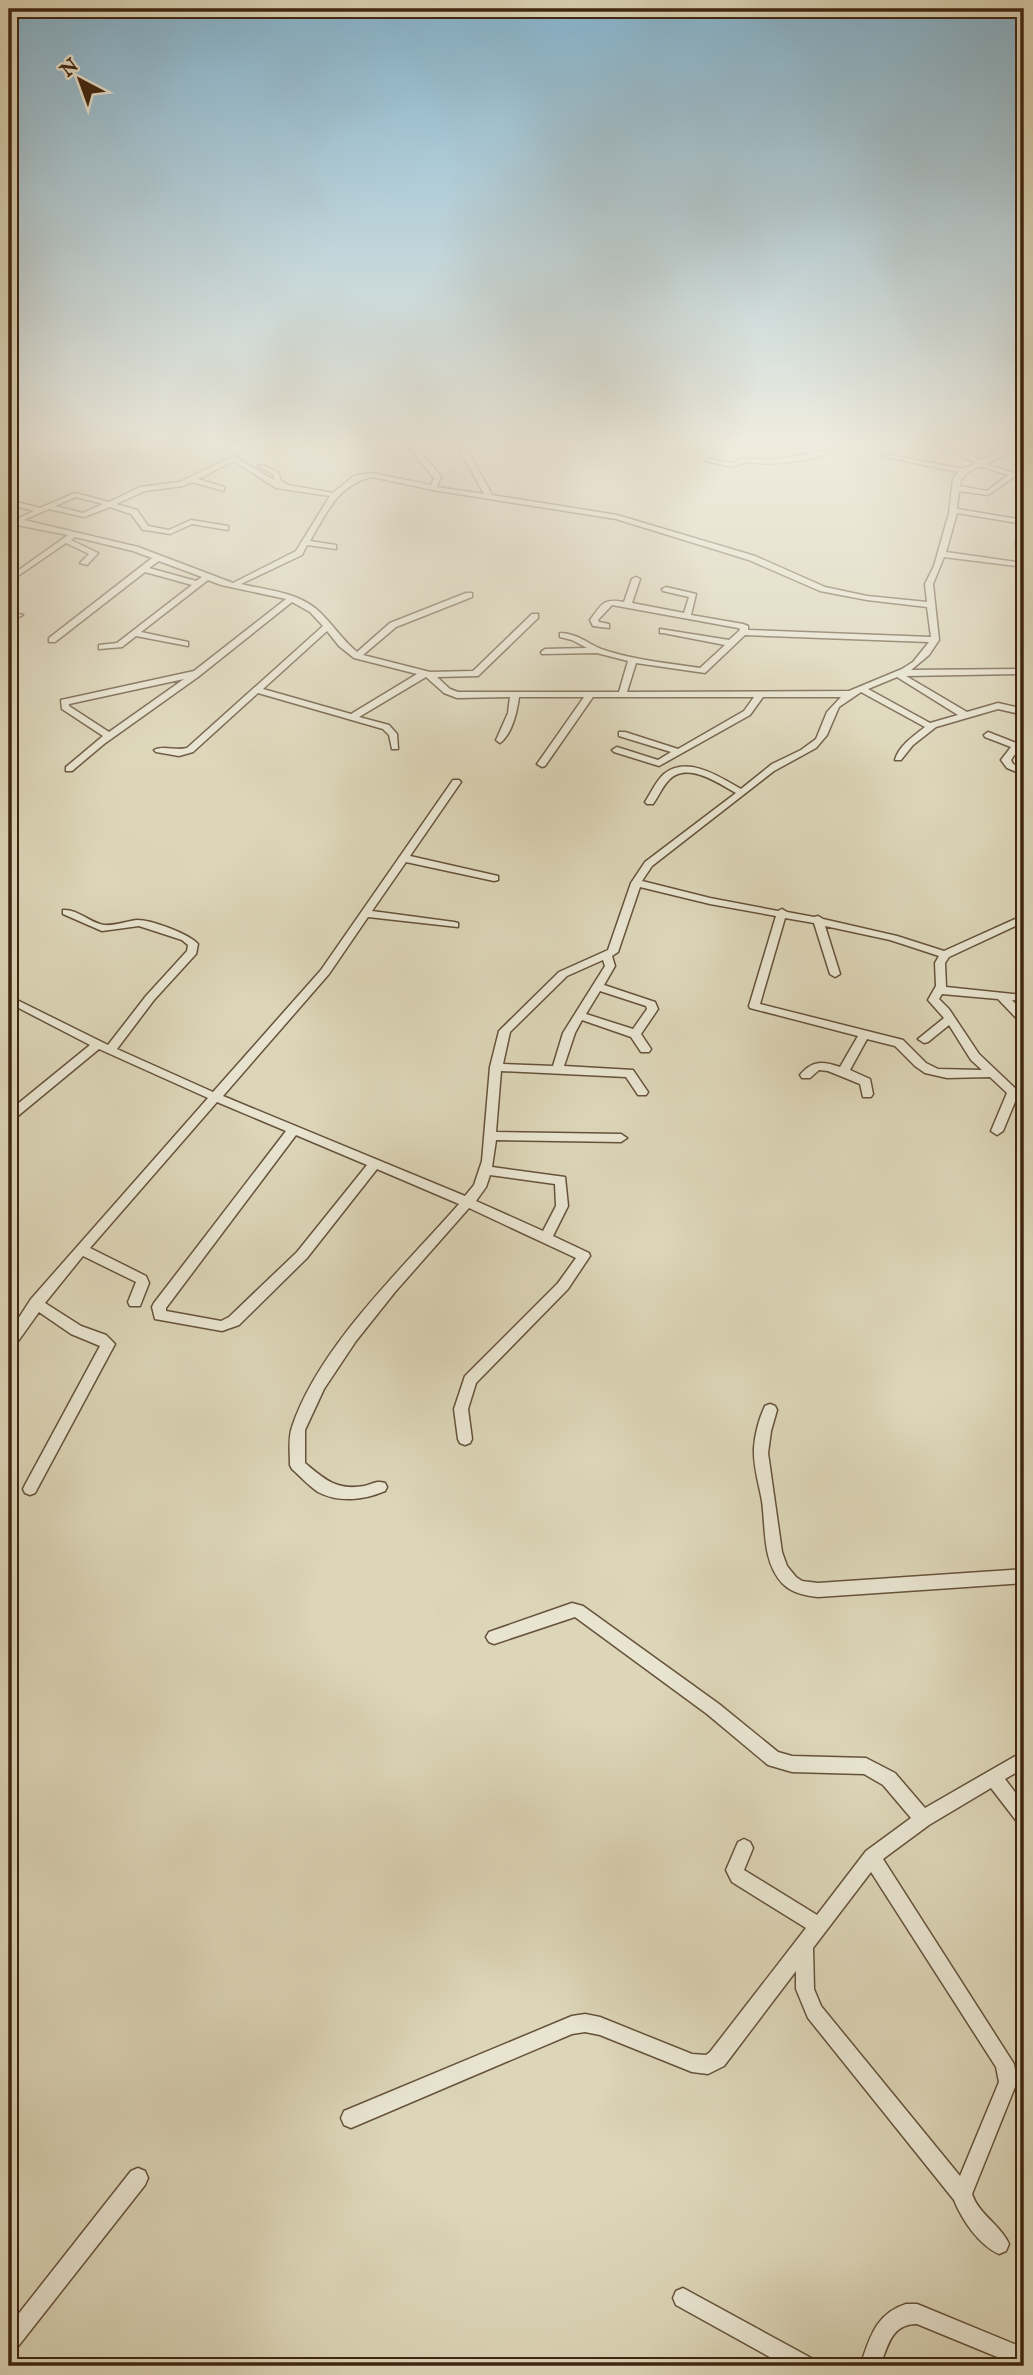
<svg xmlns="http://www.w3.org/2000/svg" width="1033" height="2375" font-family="'IM FELL English',serif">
<rect width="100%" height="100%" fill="#dcd5b7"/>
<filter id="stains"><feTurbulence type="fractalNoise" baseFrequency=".00286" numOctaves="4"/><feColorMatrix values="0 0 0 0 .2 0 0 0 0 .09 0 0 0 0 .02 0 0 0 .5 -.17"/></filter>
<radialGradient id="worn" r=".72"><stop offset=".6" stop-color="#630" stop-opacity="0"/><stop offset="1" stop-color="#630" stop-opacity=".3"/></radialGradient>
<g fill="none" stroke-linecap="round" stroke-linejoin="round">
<g stroke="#66523a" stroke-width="3">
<g id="minor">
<path d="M15 446H24L29 451 24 452Z"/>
<path d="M408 446H415L441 476 437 487 484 494 458 446H465L492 495 617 515 755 556 825 587 867 596 927 602 925 584 934 566 949 513 953 479 958 472 882 456 885 454 963 469 976 463 937 446H947L982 460 1011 446H1021L988 463V465L1024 476V480L1014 477 988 495 959 491 957 509 1024 520V524L957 513 946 552 1024 563V567L944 557 933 584 939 640 929 655 911 670 1024 669V674L906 676 967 712 998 703 1024 709V715L998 709 936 727 913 745 901 760H895C898 747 913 736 925 727L861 692 839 707 827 735 816 748 774 771 652 866 642 881 710 898 778 911 782 909 787 912 814 917 818 916 823 919 897 936 944 951 1024 915V922L949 957 945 963 946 987 1024 995V1001L1012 1000 1024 1013V1022H1020L998 999 942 994 939 999 949 1009 979 1054 1019 1092 1003 1131 997 1135 991 1131 1007 1093 990 1077 947 1078 925 1073 915 1066 895 1046 867 1039 850 1070 870 1079 873 1094 871 1097H863L860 1084 828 1071 819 1070 810 1078H802L800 1075C812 1060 823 1061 840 1067L858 1036 750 1008 749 1006 776 916 710 904 640 887 618 952 612 956 615 966 604 985 655 1002 658 1009 641 1034 651 1049 649 1052H641L631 1037 582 1020 575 1033 564 1066 633 1070 648 1092 646 1095H638L626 1077 501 1071 496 1132 621 1134 627 1138 621 1142 496 1140 492 1167 565 1177 568 1206 553 1236 589 1253 590 1256 568 1289 476 1383 468 1409 472 1439 470 1443 465 1445 460 1443 458 1439 454 1409 465 1376 558 1283 576 1258 469 1208 395 1292 356 1341 324 1389 305 1430V1463C324 1479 337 1491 364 1486 372 1484 377 1480 385 1483L387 1487 385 1491C364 1500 339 1503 318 1492 309 1486 300 1476 292 1469L290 1465C290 1453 288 1438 292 1427 319 1346 403 1268 459 1204L377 1169 307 1258 239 1325 222 1331 155 1319 152 1307 154 1303 286 1131 217 1102 90 1248 146 1276 149 1283 140 1306H130L128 1302 136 1282 83 1256 45 1303 81 1326 106 1335 115 1344 35 1493 30 1495 25 1493 23 1489 25 1485 100 1346 71 1334 39 1312 14 1347 9 1348V1333L31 1299 208 1098 99 1049 13 1120 9 1121V1111L90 1045 9 1003V996L108 1045 146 996 187 951 188 945 182 940 139 926 102 931 63 914V910C78 909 90 923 104 925 115 926 127 921 137 920 152 920 189 934 198 944L196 954 154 1000 117 1049 213 1092 321 970 453 780H459L461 782 410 856 498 876V880L494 881 406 862 372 911 454 922 458 923V927L368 917 329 974 223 1096 465 1196 474 1185 482 1161 490 1067 499 1031 559 972 608 950 631 883 645 862 736 793C718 783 687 761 669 780 662 787 659 796 653 804H647L645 802C651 793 656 781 664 774 687 755 720 777 741 789L772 764 801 750 816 739 827 712 841 697H763L750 715 659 766 614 752 612 750 617 747 658 760 671 752 619 736V732H625L678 749 744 711 754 697H593L545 766 542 767 537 764 584 697H519C517 712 512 734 500 743L496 740 508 713 510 697 457 698 444 693 426 677 359 717 389 725 397 734 398 749H392L389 735 383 729 258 693 193 752 179 756 156 752 154 750C163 745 176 751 187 748L323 626 310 612 292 602 198 677 104 744 72 771H66V767L103 736 62 709 61 700 194 671 286 599 221 585 208 580 141 632 188 642V646L136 636 122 647 99 649V645L117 643 192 585 145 572 55 642H49V638L152 558 133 551 75 537 71 540 98 553 87 565 80 563 89 554 66 543 9 582V577L68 535 12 524 9 521V517L17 519 34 511 9 504V500L40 508 75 493 109 502 140 487 180 482 234 456 274 480 273 474 258 466 263 465 278 472 281 481 288 485 333 493 354 476 372 473 431 485 434 478ZM234 461 276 488 330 496 296 551 233 583 138 547 24 520 49 509 84 517 110 507 131 514 143 530H146L170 534 192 524 228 530V526L191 520 169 530 148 526 137 510 116 504 145 491 182 486 192 482 224 491V487L198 479ZM980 466 1008 475 987 491 960 486C961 474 969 472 980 466ZM372 477 433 490 616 519 749 560 820 591 867 600 927 607 931 637 748 630V626L743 624 691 615 696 594 666 587 662 589 663 591 689 597 684 613 632 603 640 579 636 577 632 579 624 602C603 598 602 604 590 620L593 626 609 628V624L599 622 598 620 612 605 738 628 740 629 739 631 729 640 660 629V633H663L725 645 700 668C667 663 633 660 601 649 587 643 576 633 560 633V637L572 640 587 648 545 649 541 652 542 654 597 653 628 661 619 692H458L450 689 437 677 478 676 538 618V614H532L473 671 430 672 363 655 396 627 472 597V593H466L390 623 357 652C340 638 331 621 315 608 295 592 266 590 241 584L302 555 307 545 336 549V545L310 541C326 514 338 484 372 477ZM76 497 103 504 83 513 55 506ZM159 561 202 577 196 581 149 568ZM327 631 339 646 354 658 417 674 351 714 263 689ZM745 635 929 642 913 662 902 669 849 691 627 692 636 663 705 673ZM897 677 958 715 930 723 868 689ZM184 679 109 732 69 706V704ZM785 918 814 923 830 974 835 977 840 974 825 926 890 940 939 956 935 963 936 986 928 1000 944 1018 918 1039 924 1043 928 1042 949 1025 971 1060 982 1070 938 1069 926 1063 903 1040 760 1004ZM603 960 605 966 563 1033 553 1066 503 1064 510 1032 567 976ZM600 991 646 1006 647 1009 633 1029 586 1014ZM296 1135 367 1165 297 1252 229 1317 221 1321 166 1311V1308ZM490 1175 555 1184 556 1206 543 1231 476 1201 486 1187Z"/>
<path d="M789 446C800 446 811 452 818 452 828 452 836 446 848 446L806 460 770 464 745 462 733 467 706 461 709 459 732 463 744 458 770 460 810 454Z"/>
<path d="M1016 542 1024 543V547L1016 546Z"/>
<path d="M9 612 23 615 19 617 9 616Z"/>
<path d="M988 732 1024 746V752L1018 750 1011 760 1013 764 1024 769V775L1007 768 1001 760 1011 747 985 737 984 735Z"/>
<path d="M770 1404 775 1406 777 1410 771 1431 768 1453 782 1552 787 1566 796 1577 802 1581 818 1583 1024 1569V1583L818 1597C806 1596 792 1593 783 1584 762 1562 766 1529 762 1501 759 1484 753 1466 754 1448 755 1434 759 1419 765 1406Z"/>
<path d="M572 1603 583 1606 719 1704 778 1752 792 1756 866 1758 895 1773 925 1808 1024 1751V1768L1005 1779 1024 1804V1825L1018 1823 991 1788 929 1825 883 1859 1014 2064 1017 2082 972 2194C979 2215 1001 2225 1009 2244L1006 2251 999 2254C979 2245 962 2220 954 2200L808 2018 796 1989V1971L724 2066 708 2074 692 2072 600 2035 585 2032 572 2034 351 2128 344 2125 341 2118 344 2111 572 2016 585 2014 600 2017 692 2054 706 2055 710 2052 806 1928 732 1882 726 1870 738 1842 744 1839 750 1842 753 1848 744 1870 817 1915 866 1851 911 1818 883 1785 864 1774 792 1772 768 1765 707 1714 575 1617 494 1644 489 1642 486 1637 489 1632ZM871 1872 996 2067 999 2082 960 2176 821 2006 814 1989 813 1948Z"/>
<path d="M138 2168 145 2171 148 2178 145 2185 16 2349 9 2352V2326L131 2171Z"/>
<path d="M683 2288 813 2359 816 2366H786L676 2305 673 2298 676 2291Z"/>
<path d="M906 2304H917L1024 2348V2366H1019L917 2324C891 2324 888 2346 880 2366H860C870 2338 875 2314 906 2304Z"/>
</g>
</g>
<use href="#minor" fill="#e8e4d0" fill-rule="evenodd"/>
</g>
<linearGradient id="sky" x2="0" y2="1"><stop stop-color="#85b6d2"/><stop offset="0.57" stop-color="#efecdf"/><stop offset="1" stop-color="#efecdf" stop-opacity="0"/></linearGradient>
<rect width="1033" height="779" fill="url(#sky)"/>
<rect width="1033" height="2375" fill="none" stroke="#dcd5b7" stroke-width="35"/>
<rect x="10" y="10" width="1012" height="2354" fill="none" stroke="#3f2611" stroke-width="3.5"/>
<rect x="18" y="18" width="998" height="2340" fill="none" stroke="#3f2611" stroke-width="2"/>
<g transform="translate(80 80) rotate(319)" stroke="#e8e4d0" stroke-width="5" paint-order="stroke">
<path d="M0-5L12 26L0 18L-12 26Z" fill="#3f2611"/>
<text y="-10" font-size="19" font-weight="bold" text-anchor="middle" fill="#3f2611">N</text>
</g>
<rect width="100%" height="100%" filter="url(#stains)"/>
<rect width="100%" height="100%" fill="url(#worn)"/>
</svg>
